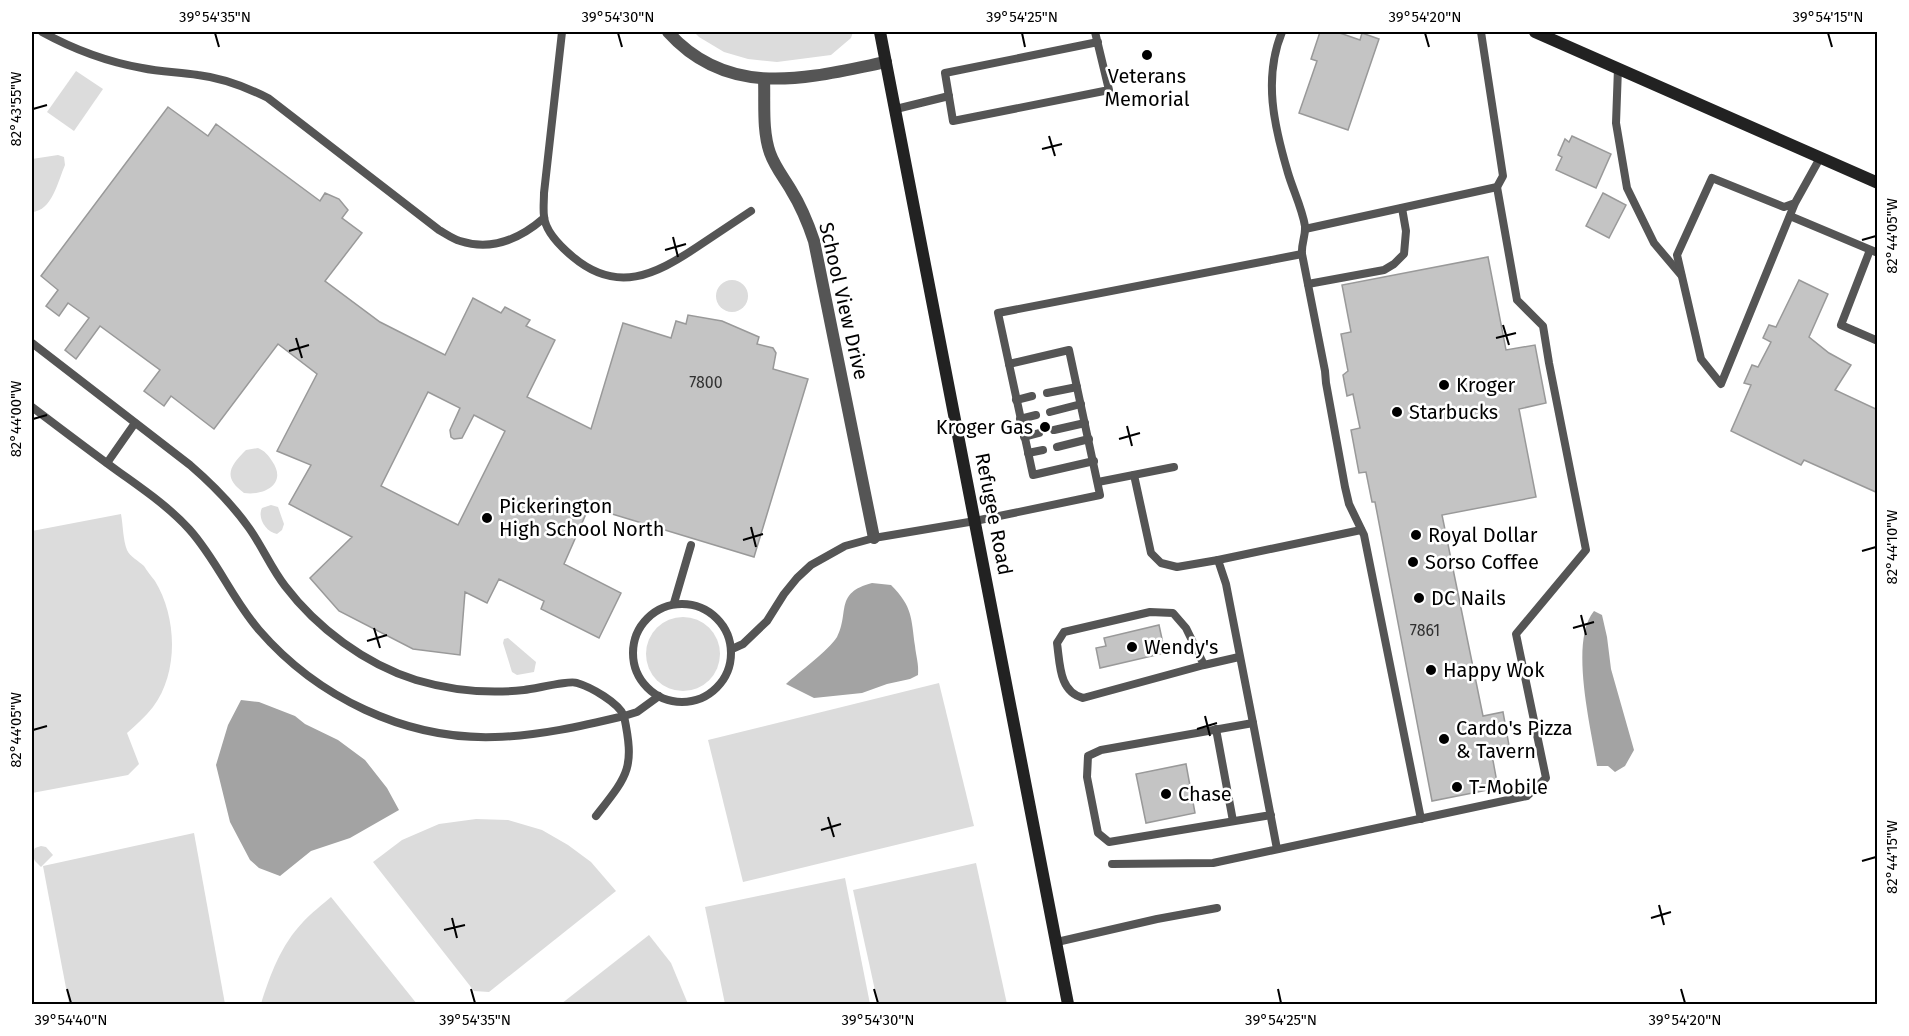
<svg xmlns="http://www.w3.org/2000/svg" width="1909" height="1036" font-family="'Fira Sans',sans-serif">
<rect width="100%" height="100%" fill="#fff"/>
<g fill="#dcdcdc">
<path d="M694 32H853L851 38 831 55 777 62 748 59 724 52 699 37Z"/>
<path d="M76 71 103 89 74 131 47 112Z"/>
<path d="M58 155 64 157 65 165C58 181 52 211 32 212V159Z"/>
<circle cx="732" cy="296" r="16"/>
<path d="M258 448C265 451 268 455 272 461 288 484 264 496 244 493 222 477 230 466 246 450Z"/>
<path d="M271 505 278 507 284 524 282 530 277 534C266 532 257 518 262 508Z"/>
<path d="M121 514C123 525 123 540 127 550 130 557 139 561 144 566 147 571 151 576 155 581 177 617 179 672 153 707 145 717 136 725 127 733L139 764 128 775 32 793V531Z"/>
<circle cx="683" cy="654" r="37"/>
<path d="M508 638 536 662 534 672 517 675 512 672 503 643 504 639Z"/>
<path d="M939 683 974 826 743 882 708 740Z"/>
<path d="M476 819 508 820 542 830 568 845 591 862 616 891 489 992 474 991 373 862 402 840 439 824Z"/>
<path d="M194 833 225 1004H69L43 866Z"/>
<path d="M41 846 46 847 53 855 41 867 35 861 32 855 35 848Z"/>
<path d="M976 863 1007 1004H878L853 890Z"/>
<path d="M845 878 870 1004H725L705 907Z"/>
<path d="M331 897 417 1004H261C270 975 281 945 303 922 311 913 322 905 331 897Z"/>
<path d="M649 935 671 963 688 1004H561Z"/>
</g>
<g fill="#a3a3a3">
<path d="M872 583 891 585C913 607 911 618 915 646 916 656 919 664 918 675L910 679 887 684 862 693 814 698 786 684C798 673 829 650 837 637 850 612 834 593 872 583Z"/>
<path d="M1594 611 1602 615 1607 637 1611 669 1634 750 1625 766 1615 772 1608 766H1597C1591 728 1569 641 1594 611Z"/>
<path d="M241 700 259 702 295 716 305 724 338 740 365 760 387 788 399 810 350 838 311 851 280 876 259 868 250 860 230 822 216 765 228 725Z"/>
</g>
<g fill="#c4c4c4" stroke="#999" stroke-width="1.5" fill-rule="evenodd">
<path d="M1320 32H1337L1360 40 1362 33 1379 39 1348 130 1299 113 1317 61 1311 59Z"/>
<path d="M168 107 208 136 216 124 320 201 325 193 339 199 348 210 342 218 362 233 325 281 380 322 445 355 473 298 501 313 505 307 530 320 526 326 555 340 527 397 591 429 623 323 671 338 676 321 686 324 688 315 722 321 759 337 757 344 773 348 776 353 773 369 808 379 754 557 589 507 564 564 621 593 599 638 541 609 544 601 499 579 487 603 465 592 460 655 413 649 339 611 310 578 352 537 289 504 311 465 277 451 317 374 278 344 214 429 171 396 164 406 144 391 160 370 100 326 76 359 65 350 89 318 68 303 59 316 46 306 58 290 41 276ZM428 392 460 408 450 430 451 437 454 439 462 438 474 415 505 431 458 525 381 486Z"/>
<path d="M1572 136 1611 154 1596 188 1556 170 1562 157 1558 155 1565 139 1569 142Z"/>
<path d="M1603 193 1626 205 1609 238 1586 226Z"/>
<path d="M1488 257 1506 350 1535 345 1546 403 1519 409 1536 497 1442 515 1483 716 1503 712 1510 751 1492 755 1498 788 1432 801 1375 502H1372L1366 472 1359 473 1351 430 1360 428 1353 394 1347 396 1343 375 1348 371 1341 334 1351 332 1342 285Z"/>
<path d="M1799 280 1828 294 1809 337 1829 353 1851 365 1835 390 1878 410V493L1804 460 1801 465 1731 431 1751 385 1744 383 1752 365 1758 367 1771 342 1763 338 1769 325 1776 327Z"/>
<path d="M1159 625 1165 653 1100 668 1096 648 1106 646 1104 638Z"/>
<path d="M1186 764 1195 813 1146 823 1136 774Z"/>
</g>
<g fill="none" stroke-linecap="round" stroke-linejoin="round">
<g stroke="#555" stroke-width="8">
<path d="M42 32C73 49 108 62 142 68 161 72 180 72 198 75 223 78 246 87 268 98L439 230C446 234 453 239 460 241 491 251 520 239 544 218"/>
<path d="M562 32 544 193C544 201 543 209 544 216 545 232 561 247 573 257 617 294 655 275 697 247 715 235 733 223 751 211"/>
<path d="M1095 32 1109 90 953 121 945 73 1098 42"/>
<path d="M1282 32C1263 78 1274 126 1288 173 1293 190 1302 208 1305 226 1306 235 1301 244 1302 254L1325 371 1326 383 1345 487 1349 504 1364 535 1421 819"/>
<path d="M1618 68 1616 123 1627 188 1654 243 1681 275"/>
<path d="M896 109 949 96"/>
<path d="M1795 203 1784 207 1712 178 1677 255 1701 359 1721 384 1795 203 1820 158"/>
<path d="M1790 216 1878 253"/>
<path d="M1305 229 1497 187 1503 176 1481 32"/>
<path d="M1870 250 1841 325 1878 341"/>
<path d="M1308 284 1384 270 1394 264 1404 254 1406 231 1402 208"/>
<path d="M32 343 190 465C212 484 232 504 249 528 262 546 271 568 285 586 317 628 365 664 416 680 450 690 488 694 524 690 535 689 570 680 577 683 591 687 619 703 624 716 582 726 538 736 495 737 405 740 317 697 259 630 232 599 217 560 189 529 169 507 144 490 119 472 90 451 61 429 32 407"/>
<path d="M1009 364 1033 475 1094 461"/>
<path d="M1047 393 1077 387"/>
<path d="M1016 400 1032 396"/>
<path d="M1050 412 1081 404"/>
<path d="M1020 419 1036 415"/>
<path d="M1054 430 1085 423"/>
<path d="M1024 437 1039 433"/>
<path d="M1057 447 1089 439"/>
<path d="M1028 453 1043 450"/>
<path d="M107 463 135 423"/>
<path d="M1134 475 1151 553 1161 563 1177 567 1218 560 1226 584 1253 723"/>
<path d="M1098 482 1174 467"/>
<path d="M1218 560 1361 530"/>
<path d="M674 603 691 545"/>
<circle cx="682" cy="653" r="49"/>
<path d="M732 649 743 644 767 621 784 594 797 578 811 565 845 546 874 538 975 521 1100 495 1069 350 1009 364 998 313 1302 254"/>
<path d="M1204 665 1186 628 1173 613 1150 612 1064 632 1057 643C1060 664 1059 692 1083 698L1204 665 1239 657"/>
<path d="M1216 729 1233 821"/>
<path d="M1271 815 1109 842 1098 833 1087 777 1088 756 1101 750 1253 723C1261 765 1269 807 1277 849"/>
<path d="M596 816C628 775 635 769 624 716L637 712 659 696"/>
<path d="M1112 864 1213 863 1527 796 1546 778 1516 634 1586 550 1549 363 1543 326 1517 300 1497 187"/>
<path d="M1057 942 1157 919 1217 908"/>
</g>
<g stroke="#555" stroke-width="12">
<path d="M668 32C729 100 807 78 886 62"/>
<path d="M764 79C765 103 762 130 770 153 775 167 784 178 791 190 801 206 808 223 814 241L874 538"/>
</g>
<g stroke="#222" stroke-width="12">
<path d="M880 32 1068 1004"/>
<path d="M1535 32 1878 183"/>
</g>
</g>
<path fill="none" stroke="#000" stroke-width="2" d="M215 33 219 47M618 33 622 47M1022 33 1025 47M1425 33 1429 47M1828 33 1832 47M33 109 47 105M1049 136 1055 156M1042 149 1062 144M673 237 678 257M1862 240 1876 236M665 250 686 244M1503 325 1509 345M296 338 302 358M1496 338 1516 333M289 351 309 345M33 419 47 415M1127 426 1132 446M1119 439 1140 433M751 527 756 547M743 540 763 534M1862 551 1876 547M1581 615 1586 635M374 628 380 648M1573 628 1594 622M367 641 387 635M1205 716 1210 736M1197 729 1217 723M33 730 47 726M828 817 834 837M821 830 841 824M1862 861 1876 857M1659 905 1664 925M452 918 457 938M1651 918 1671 912M444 930 465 925M67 989 71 1003M471 989 475 1003M874 989 878 1003M1278 989 1281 1003M1681 989 1685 1003"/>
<g fill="#000" stroke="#fff" stroke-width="2">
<circle cx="1147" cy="55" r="6"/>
<circle cx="1444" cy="385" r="6"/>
<circle cx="1397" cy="412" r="6"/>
<circle cx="1045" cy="427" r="6"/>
<circle cx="487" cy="518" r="6"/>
<circle cx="1416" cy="535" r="6"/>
<circle cx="1413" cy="562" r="6"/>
<circle cx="1419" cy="598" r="6"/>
<circle cx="1132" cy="647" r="6"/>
<circle cx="1431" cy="670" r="6"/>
<circle cx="1444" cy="739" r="6"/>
<circle cx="1457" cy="787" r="6"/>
<circle cx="1166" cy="794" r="6"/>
</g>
<g text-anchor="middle" stroke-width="5" stroke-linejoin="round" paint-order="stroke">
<g font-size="16" fill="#313131">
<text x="706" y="388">7800</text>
<text x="1425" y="636">7861</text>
</g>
<g font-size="20" fill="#000" stroke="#fff" text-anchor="start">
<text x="1147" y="83" text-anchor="middle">Veterans<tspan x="1147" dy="23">Memorial</tspan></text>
<text x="1456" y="392">Kroger</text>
<text x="1409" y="419">Starbucks</text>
<text x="1033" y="434" text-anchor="end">Kroger Gas</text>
<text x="499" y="513">Pickerington<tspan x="499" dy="23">High School North</tspan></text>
<text x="1428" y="542">Royal Dollar</text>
<text x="1425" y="569">Sorso Coffee</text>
<text x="1431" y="605">DC Nails</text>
<text x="1144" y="654">Wendy's</text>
<text x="1443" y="677">Happy Wok</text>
<text x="1456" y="735">Cardo's Pizza<tspan x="1456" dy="23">&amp; Tavern</tspan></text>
<text x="1469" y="794">T-Mobile</text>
<text x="1178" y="801">Chase</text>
</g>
<g font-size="20" fill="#000" stroke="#fff">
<text transform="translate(844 301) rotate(77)" y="7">School View Drive</text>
<text transform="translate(994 514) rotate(79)" y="7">Refugee Road</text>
</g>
</g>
<rect width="1909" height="1036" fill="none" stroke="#ffffff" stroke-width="66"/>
<rect x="33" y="33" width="1843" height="970" fill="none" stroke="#000" stroke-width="2"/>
<g font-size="15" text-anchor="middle" fill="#000">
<text x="215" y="22">39°54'35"N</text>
<text x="618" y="22">39°54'30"N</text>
<text x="1022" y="22">39°54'25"N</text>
<text x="1425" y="22">39°54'20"N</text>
<text x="1828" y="22">39°54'15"N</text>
<text transform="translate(16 109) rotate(-90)" y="5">82°43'55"W</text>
<text transform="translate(1892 236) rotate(-90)" y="5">82°44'05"W</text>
<text transform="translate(16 419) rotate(-90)" y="5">82°44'00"W</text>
<text transform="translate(1892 547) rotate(-90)" y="5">82°44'10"W</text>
<text transform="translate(16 730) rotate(-90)" y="5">82°44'05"W</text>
<text transform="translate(1892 857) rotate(-90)" y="5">82°44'15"W</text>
<text x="71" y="1025">39°54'40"N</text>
<text x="475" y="1025">39°54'35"N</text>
<text x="878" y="1025">39°54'30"N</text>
<text x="1281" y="1025">39°54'25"N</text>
<text x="1685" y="1025">39°54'20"N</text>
</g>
</svg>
